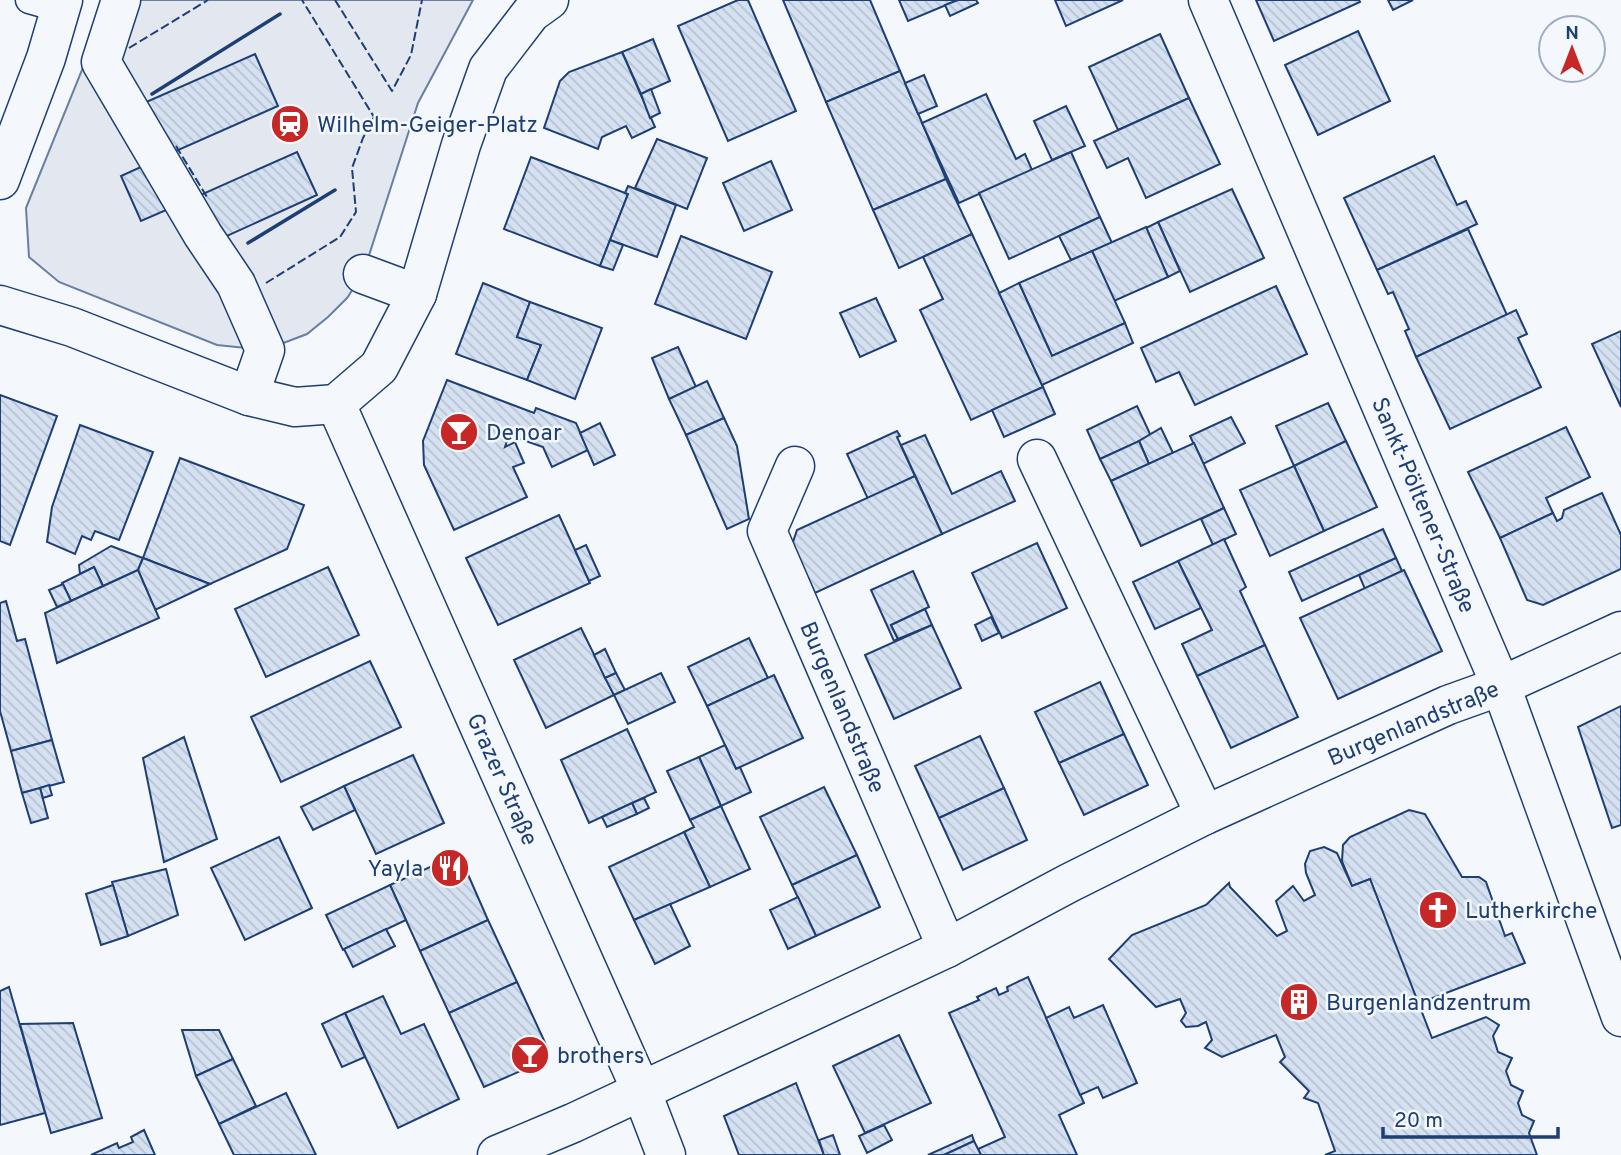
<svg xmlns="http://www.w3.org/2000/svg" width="1621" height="1155" font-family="Overpass,sans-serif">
<defs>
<pattern id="building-back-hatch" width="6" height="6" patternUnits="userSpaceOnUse" patternTransform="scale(1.75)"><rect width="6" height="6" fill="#d5e0f0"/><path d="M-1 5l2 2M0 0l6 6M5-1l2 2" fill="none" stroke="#b6c1d1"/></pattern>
</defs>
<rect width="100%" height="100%" fill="#f4f7fb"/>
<path fill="#e3e8f0" stroke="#687fa3" stroke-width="2" d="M108 0H473L418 103 363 274 347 298 328 317 307 334 265 350 217 345 59 282 29 257 26 208 82 70Z"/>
<g fill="url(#building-back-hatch)" stroke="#1d3f73" stroke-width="2">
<path d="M738 0H748L796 111 728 141 678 26Z"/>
<path d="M783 0H870L900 71 826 102Z"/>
<path d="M899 0H958L908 21Z"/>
<path d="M958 0H976L978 3 950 16 945 5Z"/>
<path d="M1055 0H1123L1066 26Z"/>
<path d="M1256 0H1359L1360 2 1274 41Z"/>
<path d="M1388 0H1413L1393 10Z"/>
<path d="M1358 31 1390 101 1318 135 1285 65Z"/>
<path d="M1160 34 1189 98 1118 130 1089 67Z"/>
<path d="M653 39 670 81 641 94 622 52Z"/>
<path d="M622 52 655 127 632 138 626 126 602 137 598 149 544 128 560 81 569 72Z"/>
<path d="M255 54 278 106 167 155 144 103Z"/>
<path d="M900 71 946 179 873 210 826 102Z"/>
<path d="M924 75 937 106 918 114 905 83Z"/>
<path d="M651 89 660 113 650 118 641 94Z"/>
<path d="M986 94 1016 159 1025 154 1032 170 959 203 922 123Z"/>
<path d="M1189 98 1220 164 1146 198 1128 158 1107 168 1094 141Z"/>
<path d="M1066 106 1085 146 1052 160 1034 121Z"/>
<path d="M657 139 707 158 687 209 635 188Z"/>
<path d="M297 152 317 195 207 245 187 201Z"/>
<path d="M1071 152 1100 217 1009 259 979 193Z"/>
<path d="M167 155 187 201 141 221 121 176Z"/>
<path d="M1434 156 1457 205 1466 201 1477 224 1377 270 1344 198Z"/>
<path d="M531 157 628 194 600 266 504 229Z"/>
<path d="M771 161 792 210 744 231 723 183Z"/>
<path d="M946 179 972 234 899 268 873 210Z"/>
<path d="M628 186 676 205 657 257 610 240 628 194 625 193Z"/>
<path d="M1232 189 1264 258 1190 292 1158 222Z"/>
<path d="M1100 217 1112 243 1071 260 1059 236Z"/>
<path d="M1158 222 1180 271 1168 277 1146 228Z"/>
<path d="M1146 227 1168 277 1114 301 1092 251Z"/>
<path d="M1468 229 1507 315 1416 357 1405 331 1409 329 1393 292 1388 294 1377 270Z"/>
<path d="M972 234 1043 387 971 420 920 310 943 299 923 257Z"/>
<path d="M681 236 772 272 746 339 655 304Z"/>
<path d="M610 240 623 245 613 270 600 266Z"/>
<path d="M1092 251 1125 323 1052 356 1019 283Z"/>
<path d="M483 283 530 302 517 337 541 345 527 380 456 354Z"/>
<path d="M1019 283 1052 356 1125 323 1133 343 1042 385 999 293Z"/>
<path d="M1276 286 1307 354 1195 405 1179 372 1156 382 1141 348Z"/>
<path d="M876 298 896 341 860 357 840 313Z"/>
<path d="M530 302 602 328 575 399 527 380 541 345 517 337Z"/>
<path d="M1516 310 1527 334 1518 338 1541 387 1450 429 1416 357Z"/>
<path d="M1621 331V407L1592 344Z"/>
<path d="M678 347 696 387 669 399 652 358Z"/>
<path d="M447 380 534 413 536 408 576 423 588 450 552 467 543 447 509 435 505 447 515 442 524 463 513 467 527 497 454 530 424 465 423 441Z"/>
<path d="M707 381 724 418 686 435 669 399Z"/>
<path d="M1043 387 1055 414 1004 437 992 410Z"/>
<path d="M0 395 57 416 10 545 0 541Z"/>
<path d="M1328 403 1346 441 1294 466 1276 426Z"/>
<path d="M1137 406 1151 436 1100 459 1087 430Z"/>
<path d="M1231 417 1245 443 1203 464 1190 436Z"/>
<path d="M724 418 737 446 749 519 727 529 686 435Z"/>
<path d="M600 423 615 455 594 465 580 433Z"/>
<path d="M80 425 153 452 119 540 95 531 91 540 82 536 75 554 47 542 52 507Z"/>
<path d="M1566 427 1590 477 1546 498 1553 513 1500 538 1468 472Z"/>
<path d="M1161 428 1173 453 1149 464 1139 441Z"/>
<path d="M897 431 900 436 897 437 915 476 868 499 847 454Z"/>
<path d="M925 435 952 494 1001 471 1015 501 942 534 901 445Z"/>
<path d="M1139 441 1149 464 1111 481 1100 459Z"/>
<path d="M1346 441 1377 507 1324 531 1294 466Z"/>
<path d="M1194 443 1224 508 1141 546 1111 481Z"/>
<path d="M180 458 304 505 287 549 210 584 143 558Z"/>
<path d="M1294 466 1324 531 1270 556 1240 490Z"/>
<path d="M915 476 942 534 815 593 792 545 797 530Z"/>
<path d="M1602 493 1621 535V569L1543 605 1527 600 1500 538 1553 513 1557 521 1562 518 1564 510Z"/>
<path d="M1224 508 1236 534 1213 545 1201 519Z"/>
<path d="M559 515 590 583 498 625 466 558Z"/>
<path d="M1383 529 1396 558 1302 601 1289 572Z"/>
<path d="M1224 539 1246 587 1240 591 1265 645 1197 676 1182 644 1212 630 1178 561Z"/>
<path d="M1037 543 1067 608 1002 638 972 573Z"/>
<path d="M586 545 600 576 589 581 575 550Z"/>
<path d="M111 546 143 558 138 570 103 586 94 567 80 574 79 565Z"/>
<path d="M143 558 210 584 155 610 138 570Z"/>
<path d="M1396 558 1402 571 1365 589 1359 575Z"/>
<path d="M1178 561 1201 608 1155 629 1133 582Z"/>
<path d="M94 567 103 586 71 601 62 583Z"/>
<path d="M328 567 359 635 266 677 235 609Z"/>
<path d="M138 570 159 618 57 663 45 613Z"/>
<path d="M1404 570 1442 651 1338 699 1300 618Z"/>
<path d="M913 571 929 607 891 625 898 639 894 641 871 590Z"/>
<path d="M63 584 71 601 57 607 49 590Z"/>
<path d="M6 601 17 641 25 639 52 740 11 751 0 711V603Z"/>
<path d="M925 609 932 625 898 639 891 625Z"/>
<path d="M991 617 999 633 982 641 975 625Z"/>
<path d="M932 625 961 688 894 719 865 655Z"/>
<path d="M581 628 614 695 546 728 514 660Z"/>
<path d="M749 638 768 678 707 706 688 667Z"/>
<path d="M1265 645 1298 717 1231 748 1197 676Z"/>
<path d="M605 649 616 673 605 678 594 655Z"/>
<path d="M370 661 401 727 281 782 251 717Z"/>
<path d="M616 673 625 690 614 695 605 678Z"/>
<path d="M661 673 675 702 628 724 614 695Z"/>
<path d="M774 675 803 738 736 769 707 706Z"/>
<path d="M1100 682 1124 734 1059 763 1035 712Z"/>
<path d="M1621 706V825L1612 828 1578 727Z"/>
<path d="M627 729 656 792 589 823 561 760Z"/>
<path d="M1124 734 1148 785 1084 815 1059 763Z"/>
<path d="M980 736 1004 788 939 818 915 766Z"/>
<path d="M184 737 217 839 164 862 143 758Z"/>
<path d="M52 740 64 782 22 793 11 751Z"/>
<path d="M725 745 736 769 740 767 751 792 721 806 699 757Z"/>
<path d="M413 755 444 823 376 854 344 786Z"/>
<path d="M699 757 721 806 690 820 667 771Z"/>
<path d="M49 785 52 795 43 798 40 788Z"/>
<path d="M344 786 355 810 313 830 301 807Z"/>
<path d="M824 787 857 855 792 885 760 817Z"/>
<path d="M40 788 48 818 31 823 22 793Z"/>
<path d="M1004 788 1027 840 963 870 939 818Z"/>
<path d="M644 798 649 808 637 814 632 803Z"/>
<path d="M632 803 637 814 607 827 602 817Z"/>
<path d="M721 806 750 869 710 887 684 832 694 827 690 820Z"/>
<path d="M1409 810 1425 814 1462 877H1479L1486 882 1505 936 1512 933 1525 963 1417 1004 1370 879 1352 886 1342 861 1343 845 1350 837Z"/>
<path d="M684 832 710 887 634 920 609 867Z"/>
<path d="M279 837 312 908 245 940 211 868Z"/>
<path d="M1324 847 1337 853 1352 886 1370 879 1432 1038 1486 1017 1499 1025 1493 1036 1498 1052 1512 1058 1506 1071 1511 1085 1523 1091 1518 1103 1522 1115 1534 1121 1529 1133 1537 1155H1325L1335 1151 1318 1103 1304 1098 1309 1091 1280 1062 1285 1057 1276 1035 1222 1057 1205 1048 1212 1040 1206 1022 1198 1026 1186 1027 1181 1021 1186 1013 1180 999 1156 1007 1109 959 1132 935 1206 905 1229 883 1230 887 1277 936 1287 931 1276 901 1293 886 1304 901 1315 895 1306 873 1305 864 1310 851Z"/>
<path d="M459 854 488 920 420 951 390 885Z"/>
<path d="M857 855 880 907 816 936 792 885Z"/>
<path d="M166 869 178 915 128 936 112 882Z"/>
<path d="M113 885 128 936 101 945 86 894Z"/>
<path d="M390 885 406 920 343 950 326 915Z"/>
<path d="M798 897 816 936 788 949 770 910Z"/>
<path d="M670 904 690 946 655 964 634 920Z"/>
<path d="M488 920 517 982 449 1013 420 951Z"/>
<path d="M386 929 395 946 353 967 344 949Z"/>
<path d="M1028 977 1084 1103 1059 1115 1077 1155H981L978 1149 1005 1137 949 1013 979 1000 977 997 996 988 999 995 1008 991 1007 987Z"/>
<path d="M517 982 548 1049 541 1062 484 1087 449 1013Z"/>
<path d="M9 987 45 1113 0 1125V991Z"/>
<path d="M383 996 401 1034 424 1024 459 1099 398 1128 345 1013Z"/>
<path d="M1103 1005 1137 1083 1103 1098 1098 1087 1080 1095 1046 1018 1069 1007 1074 1018Z"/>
<path d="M345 1013 365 1057 342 1067 322 1024Z"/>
<path d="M73 1023 102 1118 51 1133 20 1024Z"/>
<path d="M182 1030H219L233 1059 196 1076Z"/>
<path d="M899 1035 931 1103 865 1133 833 1066Z"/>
<path d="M233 1059 256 1106 219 1124 196 1076Z"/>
<path d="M796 1083 824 1155H739L724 1116Z"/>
<path d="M286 1093 316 1155H234L219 1124Z"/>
<path d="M884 1125 892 1140 867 1153 859 1136Z"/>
<path d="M144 1130 155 1155H91L117 1143 119 1148 133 1142 131 1137Z"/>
<path d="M833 1135 840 1155H824L819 1140Z"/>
<path d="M972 1135 974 1141 944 1155H928Z"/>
<path d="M974 1141 981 1155H944Z"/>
</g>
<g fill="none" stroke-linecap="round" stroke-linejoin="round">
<g stroke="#1d3f73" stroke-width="29">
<path id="service" d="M29 0 61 9"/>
</g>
<g stroke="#1d3f73" stroke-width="41">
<g id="pedestrian">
<path d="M121 0 101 62 203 235 236 284 265 350 249 396"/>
<path d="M363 274 417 294"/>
</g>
</g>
<g stroke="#1d3f73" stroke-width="41">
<g id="minor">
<path d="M1208 0 1501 686 1621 1017"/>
<path d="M0 180 46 58 63 0"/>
<path d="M336 404 641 1090 666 1155"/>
<path d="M1037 459 1205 815"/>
<path d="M795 466 767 531 947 948"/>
<path d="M497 1155 573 1123 947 948 1069 883 1205 815 1448 705 1501 686 1621 631"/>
</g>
</g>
<g stroke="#1d3f73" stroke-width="41">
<path id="secondary" d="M0 305 72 327 249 396 295 407 336 404 379 367 417 294 461 145 488 69 531 13 549 0"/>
</g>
<use href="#service" stroke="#f4f7fb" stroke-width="26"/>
<use href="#pedestrian" stroke="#f4f7fb" stroke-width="38"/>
<use href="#minor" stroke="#f4f7fb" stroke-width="38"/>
<use href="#secondary" stroke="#f4f7fb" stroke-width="38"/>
<g stroke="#1d3f73" stroke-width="2" stroke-dasharray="9 3.5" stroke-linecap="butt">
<path d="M335 0 392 91 411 55 422 0"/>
<path d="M129 48 208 0"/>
<path d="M176 146 207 197"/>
<path d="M266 283 340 237 356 212 352 168 363 138 374 117 302 0"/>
</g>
<g stroke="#1d3f73" stroke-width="3.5">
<path d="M152 94 280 14"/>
<path d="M248 243 335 190"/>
</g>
</g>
<defs>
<g id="station-disc" transform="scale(2.0125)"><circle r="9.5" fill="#c62828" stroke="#f4f7fb"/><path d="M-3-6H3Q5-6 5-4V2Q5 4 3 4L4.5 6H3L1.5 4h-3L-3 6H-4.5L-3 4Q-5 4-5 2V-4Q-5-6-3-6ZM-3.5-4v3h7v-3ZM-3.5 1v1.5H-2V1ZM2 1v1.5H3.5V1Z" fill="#fff"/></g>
<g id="bar-disc" transform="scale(2.0125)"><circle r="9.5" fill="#c62828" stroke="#f4f7fb"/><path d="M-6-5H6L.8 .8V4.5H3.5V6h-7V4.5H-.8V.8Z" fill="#fff"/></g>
<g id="restaurant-disc" transform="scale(2.0125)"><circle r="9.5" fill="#c62828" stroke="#f4f7fb"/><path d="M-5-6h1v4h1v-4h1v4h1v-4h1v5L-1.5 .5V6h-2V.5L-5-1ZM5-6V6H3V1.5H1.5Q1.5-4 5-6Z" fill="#fff"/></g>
<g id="church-disc" transform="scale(2.0125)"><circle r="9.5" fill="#c62828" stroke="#f4f7fb"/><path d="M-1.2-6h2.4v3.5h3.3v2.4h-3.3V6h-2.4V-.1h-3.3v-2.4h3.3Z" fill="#fff"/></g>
<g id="building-disc" transform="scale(2.0125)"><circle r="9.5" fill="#c62828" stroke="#f4f7fb"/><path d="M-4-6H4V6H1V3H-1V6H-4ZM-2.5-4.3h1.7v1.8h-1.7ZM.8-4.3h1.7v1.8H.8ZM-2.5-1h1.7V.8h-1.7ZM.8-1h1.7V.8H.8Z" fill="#fff"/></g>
</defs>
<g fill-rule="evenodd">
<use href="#station-disc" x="290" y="124"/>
<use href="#bar-disc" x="459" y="432"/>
<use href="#restaurant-disc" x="450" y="868"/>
<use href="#church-disc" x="1438" y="910"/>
<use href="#building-disc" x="1299" y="1002"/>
<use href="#bar-disc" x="530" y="1055"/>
</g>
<g text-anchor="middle" stroke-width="5" stroke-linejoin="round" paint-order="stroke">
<g font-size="23" fill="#1d3f73" stroke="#f4f7fb" text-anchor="start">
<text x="317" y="132">Wilhelm-Geiger-Platz</text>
<text x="486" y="440">Denoar</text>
<text x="423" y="876" text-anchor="end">Yayla</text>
<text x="1465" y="918">Lutherkirche</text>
<text x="1326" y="1010">Burgenlandzentrum</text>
<text x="557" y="1063">brothers</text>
</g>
<g font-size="23" fill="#1d3f73" stroke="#f4f7fb">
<text transform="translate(1424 505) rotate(67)" y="8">Sankt-Pöltener-Straße</text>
<text transform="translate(843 707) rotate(67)" y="8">Burgenlandstraße</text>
<text transform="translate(1413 723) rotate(-23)" y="8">Burgenlandstraße</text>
<text transform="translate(503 779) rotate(66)" y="8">Grazer Straße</text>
</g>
</g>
<g transform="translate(1572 49)"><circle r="33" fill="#f4f7fb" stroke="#9eadc5" stroke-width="2"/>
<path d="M0-5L12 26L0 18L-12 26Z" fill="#c62828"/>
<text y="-10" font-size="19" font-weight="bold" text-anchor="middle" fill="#1d3f73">N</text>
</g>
<path d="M1383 1127v10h175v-10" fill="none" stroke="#1d3f73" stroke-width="3.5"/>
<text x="1394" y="1127" font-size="21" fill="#1d3f73" stroke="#f4f7fb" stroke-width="5" paint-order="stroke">20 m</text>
</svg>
